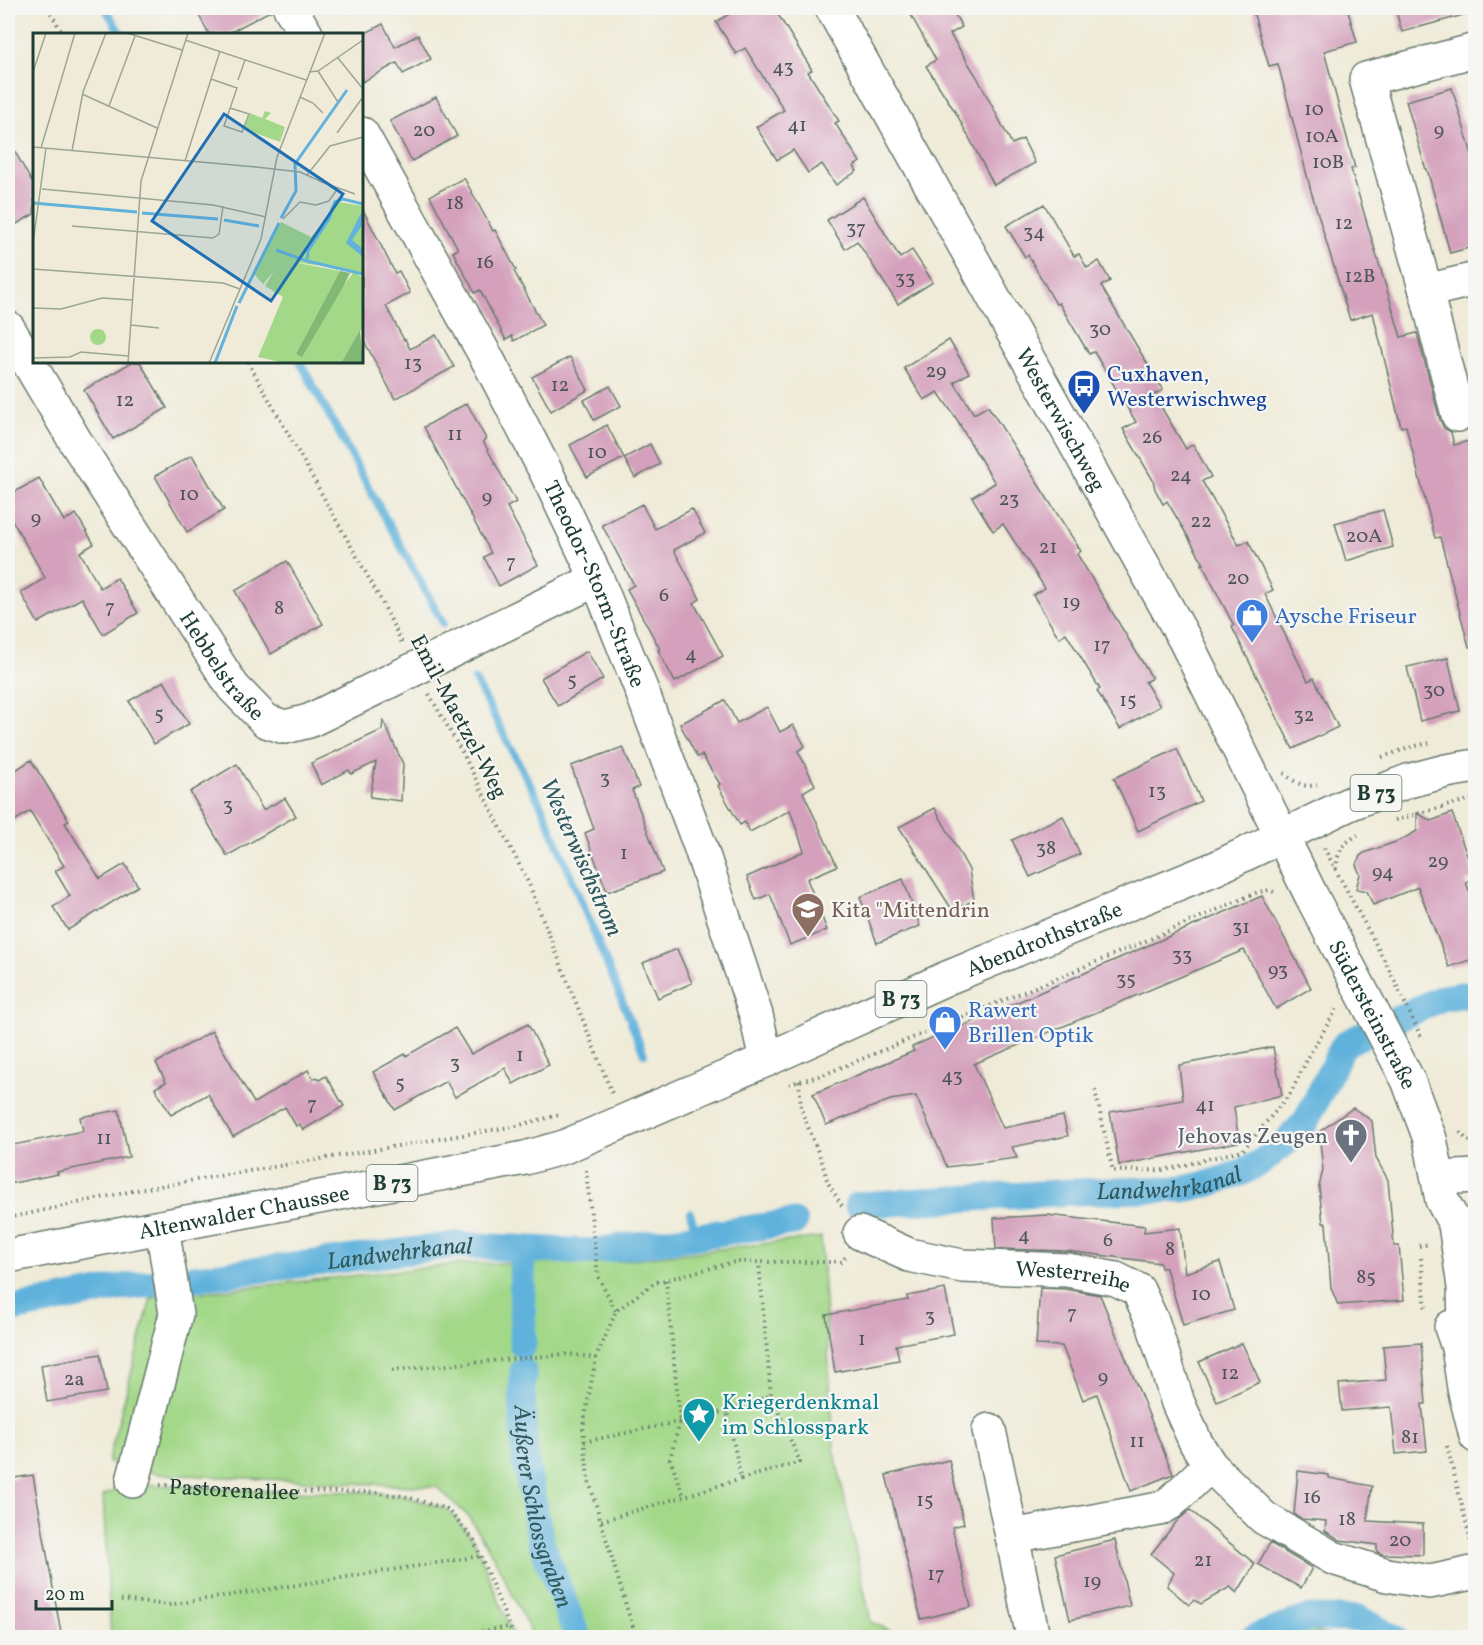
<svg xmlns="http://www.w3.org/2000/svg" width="1483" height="1645" font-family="Vollkorn,serif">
<rect width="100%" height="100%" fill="#f6f6f2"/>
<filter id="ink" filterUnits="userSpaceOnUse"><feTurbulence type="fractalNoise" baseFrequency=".0167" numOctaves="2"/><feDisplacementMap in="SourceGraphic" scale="12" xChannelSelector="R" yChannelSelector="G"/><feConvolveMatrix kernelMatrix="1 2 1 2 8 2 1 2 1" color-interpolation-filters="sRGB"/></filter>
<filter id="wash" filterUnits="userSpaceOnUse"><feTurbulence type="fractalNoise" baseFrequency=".008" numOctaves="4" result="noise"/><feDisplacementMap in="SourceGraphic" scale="24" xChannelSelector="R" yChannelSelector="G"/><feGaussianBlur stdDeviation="1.35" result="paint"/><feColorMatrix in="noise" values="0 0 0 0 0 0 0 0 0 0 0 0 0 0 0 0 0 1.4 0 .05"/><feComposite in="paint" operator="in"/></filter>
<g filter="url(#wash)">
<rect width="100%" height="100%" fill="#efebd8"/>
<g fill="#a2d888" stroke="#608a5e" stroke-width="1.5">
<path d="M821 1237 834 1449 871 1622 904 1637H533L495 1559 469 1517 437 1487 159 1474 108 1462 151 1298 458 1264 619 1261Z"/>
<path d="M133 1481 144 1484 266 1491 366 1492 404 1496 447 1509 474 1540 514 1637H111L103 1496Z"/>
<path d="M1289 1611 1312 1631 1332 1637H1227Z"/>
</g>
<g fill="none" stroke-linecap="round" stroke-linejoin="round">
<g stroke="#61b2dc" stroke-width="8">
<path d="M105 8 121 34"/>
<path d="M300 362 443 623"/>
<path d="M475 680 544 811 644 1054"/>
<path d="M690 1213 697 1236"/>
</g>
<g stroke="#61b2dc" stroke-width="27">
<path id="s1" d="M858 1205 1073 1192 1183 1189 1208 1184 1243 1172 1264 1160 1284 1144 1306 1121 1342 1048 1346 1043 1442 998 1460 995 1476 996"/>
<path d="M522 1249 523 1345"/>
<path id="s2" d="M8 1310 124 1287 457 1245 588 1252 794 1222"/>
<path id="s3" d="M523 1371 522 1395 525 1458 541 1542 578 1638"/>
<path d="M1253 1638 1308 1618 1360 1619 1394 1638"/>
</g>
</g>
<g id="blocks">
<g fill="#d4a0bc">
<path d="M195 8H271L272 10 227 34H209Z"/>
<path d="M739 8H774L812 70 808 72 839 121 835 123 860 162 854 166 857 171 836 185 822 164 808 173 793 150 777 160 756 127 784 110 745 48 736 54 716 22Z"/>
<path d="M907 8H951L962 27 950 34 977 77 1012 144 1023 139 1035 163 994 185 956 113 926 66 936 60Z"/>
<path d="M1252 8H1347L1357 42 1324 51 1355 168 1351 169 1369 230 1401 337 1417 333 1440 420 1444 428 1451 432 1454 445 1476 439V646L1469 647 1440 537 1435 538 1406 426 1401 427 1373 313 1350 320 1311 191 1278 64 1269 66Z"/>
<path d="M1395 8H1466L1467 14 1402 32Z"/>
<path d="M383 24 395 47 418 35 431 59 403 74 397 63 362 82V35Z"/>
<path d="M1452 88 1476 168V246L1450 253 1427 169 1426 170 1406 101Z"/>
<path d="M436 97 457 136 412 161 390 121Z"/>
<path d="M8 139 34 186V214L8 229Z"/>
<path d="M464 178 493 231 495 230 516 270 514 271 543 325 514 341 512 336 506 340 480 290 475 293 453 252 458 249 430 196Z"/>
<path d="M863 197 900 258 912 250 933 282 898 304 857 241 845 249 827 220Z"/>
<path d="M1044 204 1074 256 1079 254 1087 268 1099 261 1110 281 1101 286 1163 390 1154 395 1186 449 1193 444 1211 477 1202 481 1239 545 1248 541 1273 590 1265 594 1308 681 1314 678 1338 727 1293 749 1232 627 1234 626 1202 564H1204L1167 501 1163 504 1155 489 1153 480 1123 429 1136 422 1094 352 1089 354 1059 303 1056 304 1028 255 1025 257 1006 226Z"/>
<path d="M362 208 395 273 399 271 410 293 386 306 404 340 405 339 410 349 436 335 454 367 395 399 362 337Z"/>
<path d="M949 340 969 373 954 382 974 414 988 406 1081 551 1077 554 1152 678 1145 682 1160 706 1120 729 1097 691 1100 689 1066 633 1059 638 1033 595 1045 588 1003 524 993 531 972 497 995 483 959 424H960L938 392 924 400 904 368Z"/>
<path d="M570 357 588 390 551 411 532 377Z"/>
<path d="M132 362H140L167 408 113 439 84 390Z"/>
<path d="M610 386 621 406 594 420 584 400Z"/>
<path d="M467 403 486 439 483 441 516 502 507 507 538 565 499 586 484 557 491 553 424 427Z"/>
<path d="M607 425 624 458 587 477 570 445Z"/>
<path d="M650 444 660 464 635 478 624 458Z"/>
<path d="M192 455 224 510 187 532 155 476Z"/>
<path d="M39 478 64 521 76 514 94 544 80 552 100 588 117 578 138 613 103 634 82 598 38 623 21 593 45 578 8 513V496Z"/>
<path d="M642 504 655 529 692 509 705 533 674 550 700 599 694 603 723 656 675 682 658 650 660 649 627 589 634 585 602 525Z"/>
<path d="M1383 510 1393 547 1346 561 1335 523Z"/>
<path d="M287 561 323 624 271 654 235 591Z"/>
<path d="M587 651 603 679 558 706 541 678Z"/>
<path d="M1448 658 1460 711 1420 721 1407 667Z"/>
<path d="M164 681 189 724 154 744 129 701Z"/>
<path d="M725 700 737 723 767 707 780 732 793 725 805 746 798 751 815 785 803 792 837 866 807 879 827 930 790 945 770 894 756 900 747 877 804 851 790 810 750 832 745 822 740 825 718 786 720 784 702 755 697 757 680 724Z"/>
<path d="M383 720 403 764 401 801 370 797 376 762 351 774 349 770 321 785 311 763 382 730Z"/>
<path d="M623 747 639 787 632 790 663 872 607 892 585 833 594 829 571 766Z"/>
<path d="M1177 749 1201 801 1138 831 1114 778Z"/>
<path d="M31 760 69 821 65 823 100 879 125 864 138 886 68 930 53 907 70 896 55 871 64 866 30 811 8 825V775Z"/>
<path d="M237 764 263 810 285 798 296 816 227 856 190 792Z"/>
<path d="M935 808 969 870 974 900 953 911 899 827Z"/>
<path d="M1417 813 1431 821 1452 813 1475 878 1466 882 1476 909V958L1449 967 1418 887 1373 905 1367 891 1356 889 1360 874 1356 865 1360 856 1364 853 1401 840 1417 831Z"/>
<path d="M1063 816 1080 854 1030 877 1012 840Z"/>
<path d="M903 879 920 926 877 943 860 897Z"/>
<path d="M1262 896 1311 988 1276 1009 1244 950 974 1064 1003 1128 1063 1116 1068 1136 1012 1147 1017 1158 947 1167 916 1096 890 1100 826 1125 813 1094 914 1051 912 1047 957 1026 958 1028Z"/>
<path d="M677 949 692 983 658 998 643 963Z"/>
<path d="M528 1024 549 1065 513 1084 505 1068 455 1097 446 1081 395 1110 373 1072 405 1054 406 1056 455 1028 471 1054Z"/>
<path d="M212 1031 254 1103 308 1070 313 1079 317 1077 319 1080 326 1076 344 1106 303 1130 300 1124 296 1126 285 1107 233 1137 208 1094 171 1115 155 1088 166 1082 156 1063Z"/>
<path d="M1273 1047 1282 1095 1234 1107 1239 1142 1119 1165 1110 1112 1183 1100 1179 1065Z"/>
<path d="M1353 1108 1372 1121 1376 1158 1388 1180 1394 1246H1399L1404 1300 1338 1305 1331 1288 1326 1223H1323L1319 1187 1323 1170 1319 1132Z"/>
<path d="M119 1110 129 1157 57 1172 58 1174 8 1184V1146L83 1131 80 1117Z"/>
<path d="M1047 1215 1145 1226 1144 1232 1180 1228 1185 1273 1220 1262 1234 1310 1183 1325 1166 1268H1161L1160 1263 1068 1251 996 1249 994 1218Z"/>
<path d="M1040 1288 1065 1289 1100 1295 1173 1474 1131 1491 1097 1394 1083 1400 1062 1346 1036 1345Z"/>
<path d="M945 1289 954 1334 896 1345 899 1360 835 1372 826 1315 908 1300 907 1296Z"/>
<path d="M1242 1343 1260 1382 1217 1402 1199 1362Z"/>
<path d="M1421 1343 1426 1404H1422L1427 1451 1396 1454 1391 1407 1342 1411 1339 1384 1386 1380 1383 1346Z"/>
<path d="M100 1354 107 1392 47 1402 41 1365Z"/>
<path d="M949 1460 964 1524 952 1527 971 1607 921 1619 886 1475Z"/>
<path d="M1298 1471 1329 1475V1478L1372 1486 1367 1521 1423 1524V1555L1383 1554 1377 1552V1545L1340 1540 1325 1531 1326 1521 1302 1519 1294 1514Z"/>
<path d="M33 1475 57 1611 62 1638H8V1479Z"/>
<path d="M1190 1510 1255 1564 1237 1593 1230 1587 1201 1604 1194 1600 1189 1605 1167 1586 1174 1573 1151 1554 1177 1521Z"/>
<path d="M1115 1540 1130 1606 1070 1620 1055 1555Z"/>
<path d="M1270 1543 1312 1568 1301 1588 1258 1564Z"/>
</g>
</g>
</g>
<g filter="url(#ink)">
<use href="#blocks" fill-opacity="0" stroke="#687a6d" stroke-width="1.5"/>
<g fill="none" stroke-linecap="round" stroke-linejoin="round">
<g stroke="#687a6d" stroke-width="36">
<g id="minor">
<path d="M290 8 306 34"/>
<path id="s5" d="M832 8 1185 640 1312 897 1408 1080 1430 1139 1442 1200 1455 1224 1464 1287 1465 1323 1462 1339 1458 1347"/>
<path d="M1476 50 1366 79 1426 291 1476 279"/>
<path id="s6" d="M362 134 489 362 547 474 597 579 641 689 700 846 756 1015 766 1060"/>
<path d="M1426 291 1458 415"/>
<path id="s7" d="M8 328 77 444 233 687 266 721 285 727 309 721 597 579"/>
<path d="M1438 1178 1476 1176"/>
<path id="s8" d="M860 1233 909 1255 962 1266 1067 1270 1116 1279 1138 1290 1153 1323 1178 1403 1196 1443 1210 1465 1264 1518 1333 1558 1387 1575 1430 1582 1476 1572"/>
<path d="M1451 1327 1458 1347 1464 1388 1476 1436"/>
<path d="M989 1430 1012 1536"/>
<path d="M133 1481 176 1314 162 1227"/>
<path d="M1033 1637 1012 1536 1159 1509 1170 1503 1210 1465"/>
</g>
</g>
<g stroke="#687a6d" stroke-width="36">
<g id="major">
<path id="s9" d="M8 1256 525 1158 564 1147 766 1060 947 978 1216 868 1349 804 1382 791 1408 781 1446 771 1476 766"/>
</g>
</g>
<g stroke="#687a6d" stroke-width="4" stroke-dasharray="1.5 4.5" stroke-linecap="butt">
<path d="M48 8 63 34"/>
<path d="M248 362 381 600 403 645"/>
<path d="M429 694 462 752 529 884 613 1096"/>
<path d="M1382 757 1411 747 1429 743"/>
<path d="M1284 773C1294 782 1303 788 1317 785"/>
<path d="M1395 820 1472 799"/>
<path d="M1324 848 1387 965 1422 1039"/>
<path d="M1336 869C1338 850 1342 844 1358 835"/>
<path d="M799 1081 801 1109 822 1162 828 1183 844 1209"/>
<path d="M789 1084 823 1075 1132 947 1258 892 1269 890 1277 893"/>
<path d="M1095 1090 1113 1171 1165 1170 1243 1150 1290 1094 1312 1050 1338 1007"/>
<path d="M1460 1132 1466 1139 1476 1144"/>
<path d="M586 1170 598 1276 616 1311"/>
<path d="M8 1218 142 1189 516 1126 559 1115"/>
<path d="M1419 1246 1430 1244"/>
<path d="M1421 1258 1426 1311"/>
<path d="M666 1280 680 1421 670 1459 684 1496"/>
<path d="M392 1370 569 1354 596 1358"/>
<path d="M727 1411 771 1395 759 1263"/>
<path d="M584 1442 727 1411 741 1479 601 1521"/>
<path d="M1447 1446 1472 1546"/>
<path d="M741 1479 800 1462 771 1395"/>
<path id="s4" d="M160 1485 266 1491 366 1492 404 1496 447 1509 474 1540 514 1638"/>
<path d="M121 1600 168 1605 481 1556"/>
<path d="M440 1638 509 1627"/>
<path d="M637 1638 628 1612 588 1478 583 1427 596 1358 616 1311 654 1283 734 1262H842L846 1256"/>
</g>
<use href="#minor" stroke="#fff" stroke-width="33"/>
<use href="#major" stroke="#fff" stroke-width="33"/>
</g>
</g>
<defs>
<g id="bus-pin" transform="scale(1.725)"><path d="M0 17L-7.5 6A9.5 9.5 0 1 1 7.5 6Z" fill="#1a4fb4" stroke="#f6f6f2"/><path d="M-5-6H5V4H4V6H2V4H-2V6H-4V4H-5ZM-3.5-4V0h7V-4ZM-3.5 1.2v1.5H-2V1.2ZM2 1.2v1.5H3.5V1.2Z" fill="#fff"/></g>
<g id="shop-pin" transform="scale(1.725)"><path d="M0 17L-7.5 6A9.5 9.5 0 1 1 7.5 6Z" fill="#3f7fe0" stroke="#f6f6f2"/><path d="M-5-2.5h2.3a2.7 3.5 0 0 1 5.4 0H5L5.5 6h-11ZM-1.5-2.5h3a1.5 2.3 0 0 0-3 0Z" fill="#fff"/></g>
<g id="school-pin" transform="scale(1.725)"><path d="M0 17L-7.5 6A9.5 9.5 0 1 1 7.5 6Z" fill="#8d6e63" stroke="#f6f6f2"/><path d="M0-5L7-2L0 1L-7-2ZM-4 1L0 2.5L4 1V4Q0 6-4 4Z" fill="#fff"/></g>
<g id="church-pin" transform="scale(1.725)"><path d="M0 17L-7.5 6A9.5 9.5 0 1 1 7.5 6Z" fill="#6b7280" stroke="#f6f6f2"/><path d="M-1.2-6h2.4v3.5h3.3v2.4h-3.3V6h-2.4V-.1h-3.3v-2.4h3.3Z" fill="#fff"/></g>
<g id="sight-pin" transform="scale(1.725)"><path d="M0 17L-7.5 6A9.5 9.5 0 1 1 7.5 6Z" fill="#0f9aa8" stroke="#f6f6f2"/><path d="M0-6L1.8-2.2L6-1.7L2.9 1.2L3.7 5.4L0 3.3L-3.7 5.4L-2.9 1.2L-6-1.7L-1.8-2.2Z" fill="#fff"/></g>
</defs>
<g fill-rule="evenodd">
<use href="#bus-pin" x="1084" y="386"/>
<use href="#shop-pin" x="1252" y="615"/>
<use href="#school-pin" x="808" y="909"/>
<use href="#shop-pin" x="945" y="1022"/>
<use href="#church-pin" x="1351" y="1135"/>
<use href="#sight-pin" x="699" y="1414"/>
</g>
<g text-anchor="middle" stroke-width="4.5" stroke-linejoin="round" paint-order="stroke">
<g font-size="20" fill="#4c5656">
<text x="783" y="73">43</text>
<text x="1314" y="115">10</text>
<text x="797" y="131">41</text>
<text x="424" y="136">20</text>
<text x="1439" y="136">9</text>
<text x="1322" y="142">10A</text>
<text x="1328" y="168">10B</text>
<text x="455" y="209">18</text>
<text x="1344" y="229">12</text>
<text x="856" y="234">37</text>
<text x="1034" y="238">34</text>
<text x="485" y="268">16</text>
<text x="1360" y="282">12B</text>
<text x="905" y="284">33</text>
<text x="1100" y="335">30</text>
<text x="413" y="369">13</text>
<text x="936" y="377">29</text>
<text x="560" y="391">12</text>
<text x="125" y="406">12</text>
<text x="455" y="440">11</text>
<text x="1152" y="443">26</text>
<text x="597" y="458">10</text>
<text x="1181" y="481">24</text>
<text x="189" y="500">10</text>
<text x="487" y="503">9</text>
<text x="1009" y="505">23</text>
<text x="36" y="524">9</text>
<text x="1201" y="527">22</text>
<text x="1364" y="542">20A</text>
<text x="1048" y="553">21</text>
<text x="511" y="568">7</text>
<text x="1238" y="584">20</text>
<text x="664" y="601">6</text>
<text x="1071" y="608">19</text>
<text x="110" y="613">7</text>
<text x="279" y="614">8</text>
<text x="1102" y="651">17</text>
<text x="691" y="660">4</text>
<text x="572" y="686">5</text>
<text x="1434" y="696">30</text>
<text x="1128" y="706">15</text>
<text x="159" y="720">5</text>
<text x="1304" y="721">32</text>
<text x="605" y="784">3</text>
<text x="1157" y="797">13</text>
<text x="228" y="811">3</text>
<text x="1046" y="854">38</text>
<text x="624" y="859">1</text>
<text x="1438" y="867">29</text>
<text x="1383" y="878">94</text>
<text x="1241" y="933">31</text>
<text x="1182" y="961">33</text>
<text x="1278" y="976">93</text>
<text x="1126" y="985">35</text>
<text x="520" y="1061">1</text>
<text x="455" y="1069">3</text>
<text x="952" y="1082">43</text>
<text x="400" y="1089">5</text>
<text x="312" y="1110">7</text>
<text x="1205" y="1111">41</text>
<text x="104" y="1144">11</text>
<text x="1024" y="1241">4</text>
<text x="1108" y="1246">6</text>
<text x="1170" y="1255">8</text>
<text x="1366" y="1283">85</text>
<text x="1201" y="1300">10</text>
<text x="1072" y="1319">7</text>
<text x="930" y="1322">3</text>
<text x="862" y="1345">1</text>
<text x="1230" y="1379">12</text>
<text x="1103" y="1383">9</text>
<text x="74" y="1385">2a</text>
<text x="1410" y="1443">81</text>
<text x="1137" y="1447">11</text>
<text x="1312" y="1503">16</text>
<text x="925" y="1506">15</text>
<text x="1347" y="1525">18</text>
<text x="1400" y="1546">20</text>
<text x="1203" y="1566">21</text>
<text x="936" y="1580">17</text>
<text x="1092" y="1587">19</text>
</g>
<g fill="#f6f6f2" stroke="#60746d" stroke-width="1.5">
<rect x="1350.5" y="775" width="51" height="36" rx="4.5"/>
<rect x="875.5" y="981" width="51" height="36" rx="4.5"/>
<rect x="366.5" y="1165" width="51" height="36" rx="4.5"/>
</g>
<g font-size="21" font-weight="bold" fill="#1f3d34">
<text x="1376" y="800">B 73</text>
<text x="901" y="1006">B 73</text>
<text x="392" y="1190">B 73</text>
</g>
<g font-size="22" fill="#164399" stroke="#f6f6f2" text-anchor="start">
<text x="1107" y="381">Cuxhaven,<tspan x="1107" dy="25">Westerwischweg</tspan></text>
</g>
<g font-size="22" fill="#1f3d34" stroke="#f6f6f2">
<text dy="8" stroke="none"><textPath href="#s5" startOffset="471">Westerwischweg</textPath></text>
<text dy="8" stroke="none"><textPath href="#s6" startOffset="507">Theodor-Storm-Straße</textPath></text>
<text dy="8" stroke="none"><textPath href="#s7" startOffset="400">Hebbelstraße</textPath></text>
<text transform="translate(460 716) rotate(62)" y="8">Emil-Maetzel-Weg</text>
<text dy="8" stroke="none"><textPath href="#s9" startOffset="1090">Abendrothstraße</textPath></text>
<text dy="8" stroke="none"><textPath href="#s5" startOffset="1143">Südersteinstraße</textPath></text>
<text dy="8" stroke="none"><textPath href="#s9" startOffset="240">Altenwalder Chaussee</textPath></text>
<text dy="8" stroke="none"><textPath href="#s8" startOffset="220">Westerreihe</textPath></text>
<text dy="8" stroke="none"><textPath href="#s4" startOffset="74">Pastorenallee</textPath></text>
</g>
<g font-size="22" fill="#366cbe" stroke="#f6f6f2" text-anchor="start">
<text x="1275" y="623">Aysche Friseur</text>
<text x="968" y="1017">Rawert<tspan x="968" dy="25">Brillen Optik</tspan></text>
</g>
<g font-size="22" fill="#785e54" stroke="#f6f6f2" text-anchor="start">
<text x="831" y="917">Kita "Mittendrin</text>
</g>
<g font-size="22" fill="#5b616d" stroke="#f6f6f2" text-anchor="end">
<text x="1328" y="1143">Jehovas Zeugen</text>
</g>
<g font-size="22" fill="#0d838f" stroke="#f6f6f2" text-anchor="start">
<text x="722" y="1409">Kriegerdenkmal<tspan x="722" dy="25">im Schlosspark</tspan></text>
</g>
<g font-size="24" font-style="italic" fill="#305a5e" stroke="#f6f6f2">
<text transform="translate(582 857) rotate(66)" y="8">Westerwischstrom</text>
<text dy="8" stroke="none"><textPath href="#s1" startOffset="312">Landwehrkanal</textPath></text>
<text dy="8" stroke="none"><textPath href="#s2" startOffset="396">Landwehrkanal</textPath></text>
<text dy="8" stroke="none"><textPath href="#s3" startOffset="138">Äußerer Schlossgraben</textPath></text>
</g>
</g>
<g transform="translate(33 33)">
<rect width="330" height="330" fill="#efebd8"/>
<path d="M232 78 238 80 232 86 252 94 247 109 211 96 217 80 229 85ZM306 169 330 173V242L323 241 330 244V299L327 297 308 330H252L225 324 250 264 232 253 241 238 230 251 220 240 248 189 278 204 296 183 298 173ZM255 228 289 233 320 240 300 266 269 323 263 321 307 238ZM57 304a8 8 0 1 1 16 0a8 8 0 1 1-16 0Z" fill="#a2d888" fill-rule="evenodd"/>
<path d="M307 238 317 240 310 254 269 324 263 321ZM327 297 330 330H308Z" fill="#81b874"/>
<path d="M329 178 330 191 319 207 330 216V224L313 210Z" fill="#61b2dc"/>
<path fill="none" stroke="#61b2dc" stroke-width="3" d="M0 170 104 179M109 180 185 186M248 185 263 158 262 131 314 57M191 187 226 193M243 217 274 228 275 218 296 186 302 169 310 166 330 171M274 228 330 241M206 270 246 190M182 330 204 273"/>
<path fill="none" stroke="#9ca596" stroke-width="1.5" d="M94 0 149 17M152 7 273 47M305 25 330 56M285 38 305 69M0 39 13 0M276 39 285 38 330 7M178 46 204 55 191 93 209 99 216 81 197 75M205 47 212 27M49 61 124 95M267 64 280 70 290 80M76 73 102 3M304 100 330 64M0 114 223 134 267 139 287 148M8 115 42 0M39 118 50 59 73 0M152 128 187 18M274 142 297 113 330 104M286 148 322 161M9 156 180 172 233 184M250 186 267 169 283 172 296 168 305 155M39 193 180 205 186 201 190 173M0 210 13 115M0 236 190 250 207 256M0 275 28 276 69 265 99 267M98 292 126 295M0 325 37 324 48 319 95 323M95 330 108 148 155 0M176 330 228 206 244 124 292 0"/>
<path fill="#1f6fb2" fill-opacity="0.15" stroke="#1f6fb2" stroke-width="3" d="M191 81 310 161 238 268 119 188Z"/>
<rect width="330" height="330" fill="none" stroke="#1f3d34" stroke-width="3"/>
</g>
<rect width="1483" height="1645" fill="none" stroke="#f6f6f2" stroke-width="30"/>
<path d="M36 1600v9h76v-9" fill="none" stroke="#1f3d34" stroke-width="3"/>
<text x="45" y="1600" font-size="18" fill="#1f3d34" stroke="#f6f6f2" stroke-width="4.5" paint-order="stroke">20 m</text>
</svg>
